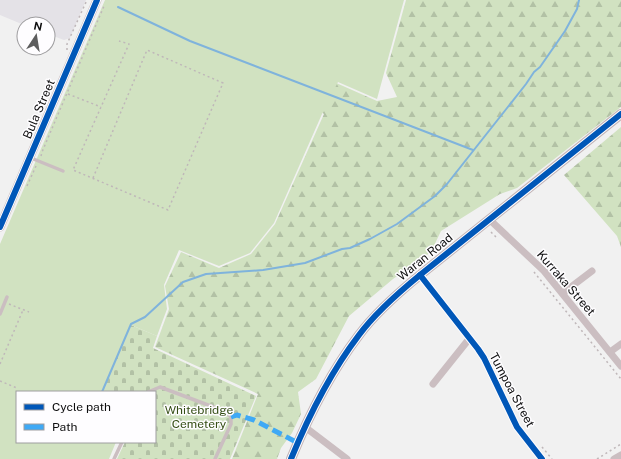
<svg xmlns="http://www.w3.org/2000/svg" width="621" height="459" font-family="'Public Sans',sans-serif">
<defs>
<pattern id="forest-firs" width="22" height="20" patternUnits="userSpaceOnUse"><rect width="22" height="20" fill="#d1e2c1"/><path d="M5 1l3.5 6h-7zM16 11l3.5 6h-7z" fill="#b2c1a5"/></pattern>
<pattern id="cemetery-stones" width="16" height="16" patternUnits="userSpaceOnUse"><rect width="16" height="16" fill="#d1e2c1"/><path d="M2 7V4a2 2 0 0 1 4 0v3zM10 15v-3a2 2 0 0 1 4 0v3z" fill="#b2c1a5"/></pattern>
</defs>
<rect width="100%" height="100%" fill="#f1f1f1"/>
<path fill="#e4e2e7" d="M0 0H86L70 38 64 40 48 34V24L24 25 0 15Z"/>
<g fill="url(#forest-firs)">
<path d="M406 0H621V107L517 188 500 194 441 231 431 252 393 279 349 316 316 379 298 392 301 414 292 433 281 448 277 459H232L258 394 155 347 169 309 165 286 181 252 219 268 251 254 275 224 324 114 284 83 291 63 377 101 397 97 386 73Z"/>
<path d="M621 127V247L617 236 564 175Z"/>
</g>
<path fill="url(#cemetery-stones)" d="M131 325 157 336 153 348 256 396 230 459H117L125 442H155V392H102Z"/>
<path fill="#d1e2c1" d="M105 0H404L377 99 338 82 322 114 274 223 250 253 219 266 179 250 164 285 167 309 157 336 131 325 102 392H17V442H116L109 459H0V244Z"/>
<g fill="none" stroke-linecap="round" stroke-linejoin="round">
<g stroke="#7fb3dc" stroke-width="2">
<path d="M118 7 190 41 473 150"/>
<path d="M102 392 131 324 145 317 183 282 206 274 263 270 305 263 342 249 350 248 370 239 397 224 435 196 447 184 526 84 534 72 540 67 565 31 577 9 579 0"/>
</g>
<g stroke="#bfb7b9" stroke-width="1.5" stroke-dasharray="2 3" stroke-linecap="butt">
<path d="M67 50V44L87 0"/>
<path d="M68 94 101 107"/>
<path d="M41 156 42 152 104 6"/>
<path d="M93 178 147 50 223 83 168 210 73 170 129 44 119 41"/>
<path d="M27 186 36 166"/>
<path d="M491 232 497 238"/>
<path d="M534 272 621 379"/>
<path d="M9 304 29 312"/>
<path d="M0 364 23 310"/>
<path d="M0 381 17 388 18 387"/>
<path d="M542 447 552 459"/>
<path d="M597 459 621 444"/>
</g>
<g stroke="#cbbec1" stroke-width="3.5">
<path d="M31 158 63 171"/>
<path d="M0 314 7 297"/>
<path d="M148 392 160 387 224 411 231 417V424L215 459"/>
<path d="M114 459 122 442"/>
</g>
<g stroke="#cbbec1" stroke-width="7">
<path d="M490 220 544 271 621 366"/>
<path d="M420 275 478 349 484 358 517 427 542 459"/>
<path d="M563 293 592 271"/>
<path d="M610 352 621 344"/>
<path d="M433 384 469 339"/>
<path d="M305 427 347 459"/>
<path d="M614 459 621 455"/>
</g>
<path stroke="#cbbec1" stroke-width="9" d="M0 227 97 0"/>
<path stroke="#c3b4b7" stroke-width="10" d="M291 459C309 415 330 373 359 335 376 312 398 293 420 275L621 114"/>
<path stroke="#3fa9f5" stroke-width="5" stroke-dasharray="10 5" stroke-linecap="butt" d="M231 417 237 415 254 420 298 443"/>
<g stroke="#fefdff" stroke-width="8">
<g id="cycleway">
<path d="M0 227 97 0"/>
<path d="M420 275 478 349 484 358 517 427 542 459"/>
<path d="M291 459C309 415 330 373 359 335 376 312 398 293 420 275L621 114"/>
</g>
</g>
<use href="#cycleway" stroke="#0057b8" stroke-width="6"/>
</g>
<g text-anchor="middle" stroke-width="3" stroke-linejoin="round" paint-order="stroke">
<g font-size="12" fill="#0e0e0f" stroke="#fefdff">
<text transform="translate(39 109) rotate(-67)" y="4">Bula Street</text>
<text transform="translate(425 257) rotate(-39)" y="4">Waran Road</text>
<text transform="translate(566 283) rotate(49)" y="4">Kurraka Street</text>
<text transform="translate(512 390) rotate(62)" y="4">Tumpoa Street</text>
</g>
<g font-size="12" fill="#354e15" stroke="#fefdff">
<text x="199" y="414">Whitebridge<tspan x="199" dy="14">Cemetery</tspan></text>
</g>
</g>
<rect x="16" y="391" width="140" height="52" fill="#fefdff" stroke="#9e9d9f"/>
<rect x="24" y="404" width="20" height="6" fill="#0057b8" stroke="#9e9d9f"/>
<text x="52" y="411" font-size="12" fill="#0e0e0f">Cycle path</text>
<rect x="24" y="424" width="20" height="6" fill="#3fa9f5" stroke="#9e9d9f"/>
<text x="52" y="431" font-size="12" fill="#0e0e0f">Path</text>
<g transform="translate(36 36) rotate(12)"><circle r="19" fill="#fefdff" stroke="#9e9d9f"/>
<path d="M0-3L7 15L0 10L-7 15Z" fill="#5d5d5e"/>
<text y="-6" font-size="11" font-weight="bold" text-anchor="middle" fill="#0e0e0f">N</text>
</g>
</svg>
